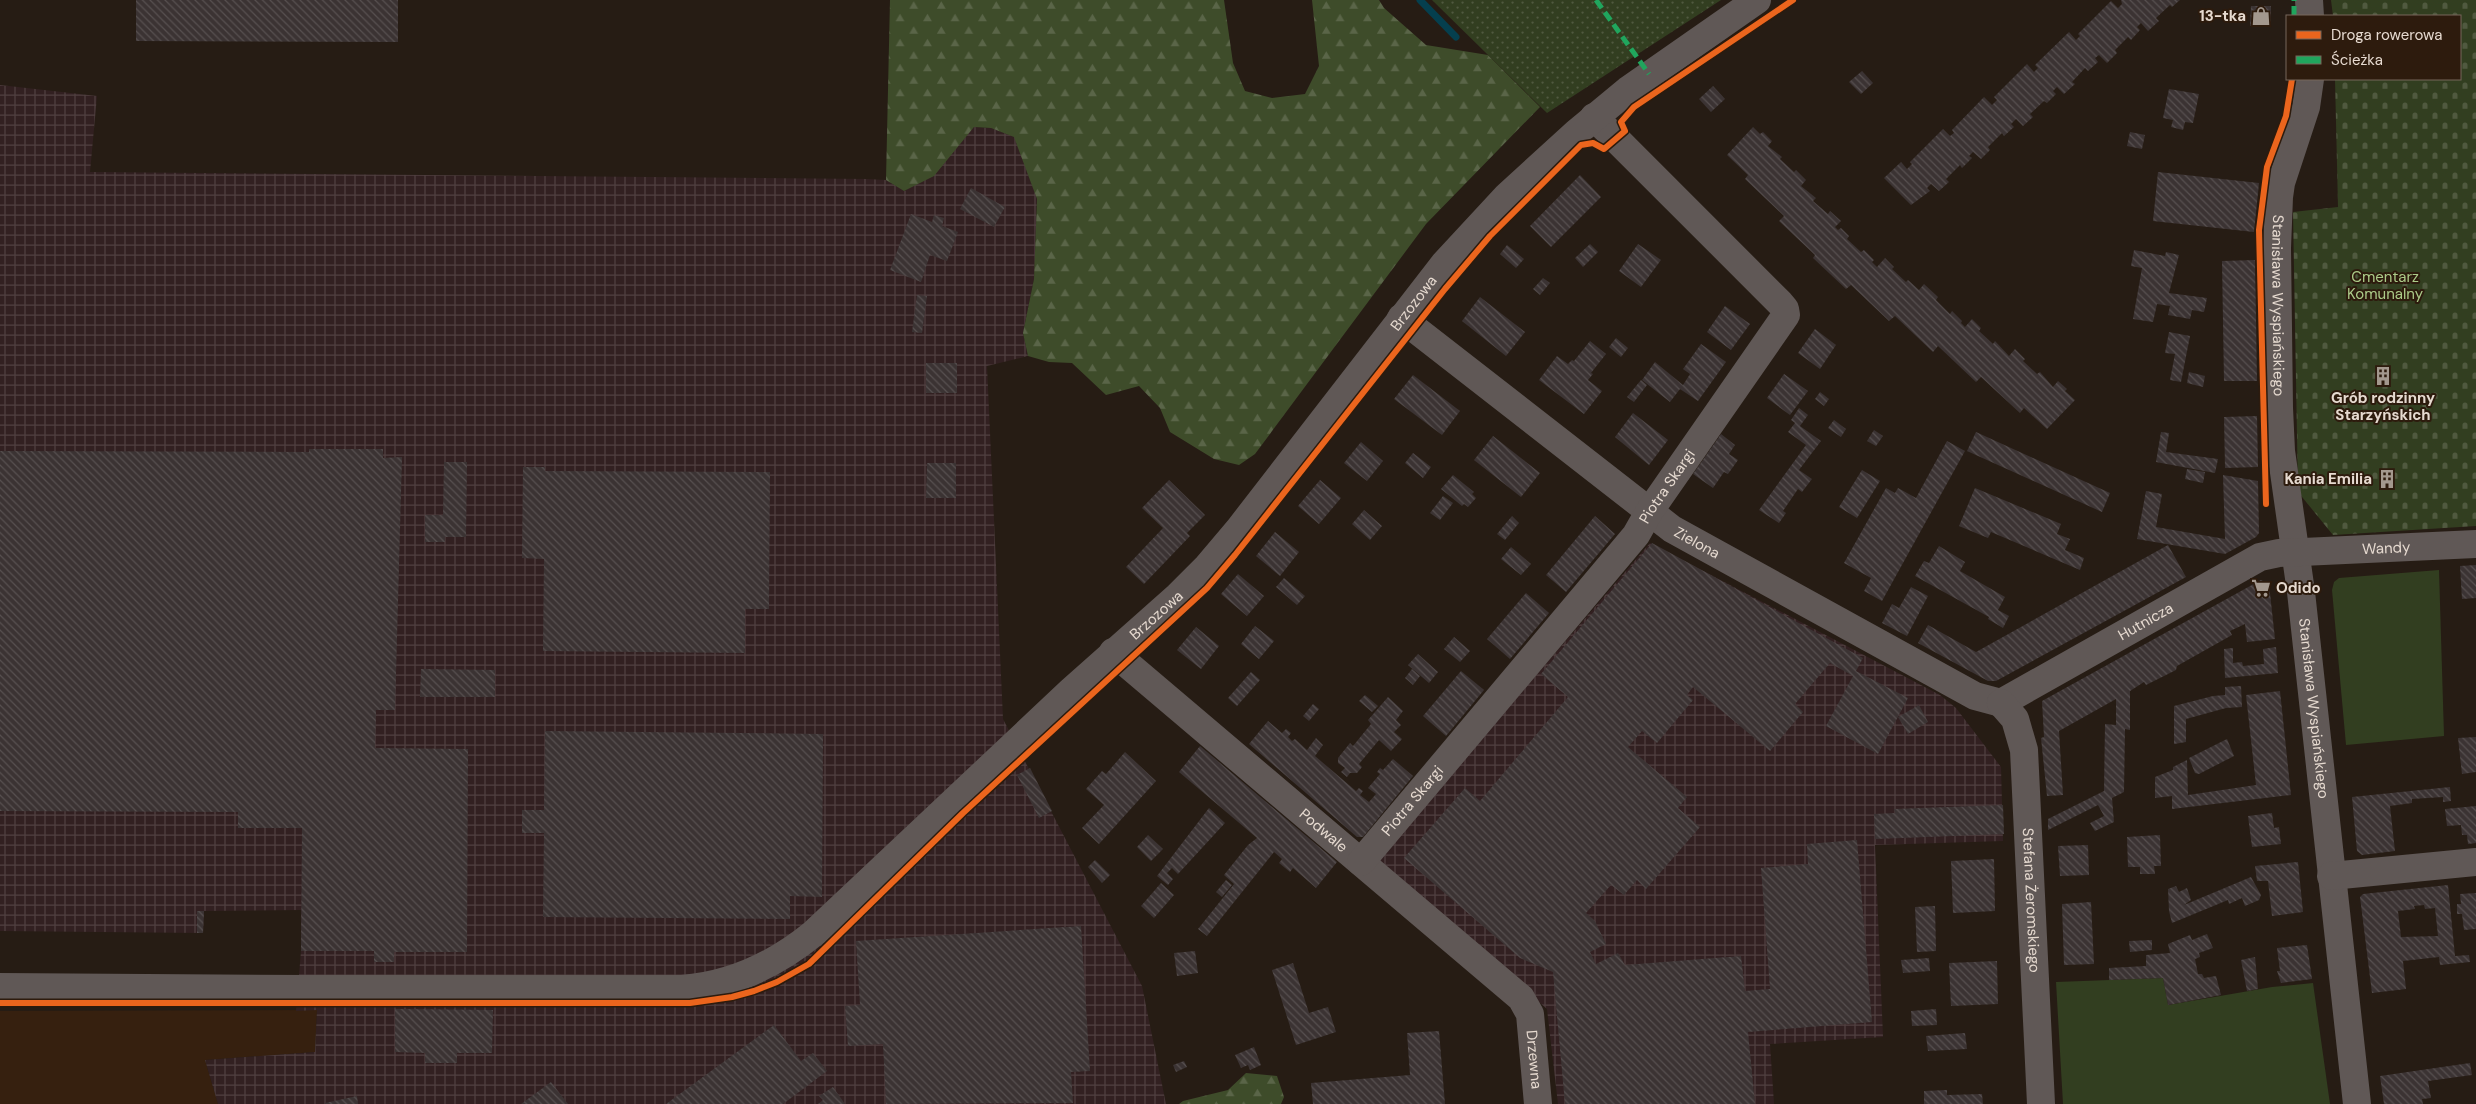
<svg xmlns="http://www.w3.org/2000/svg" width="2476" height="1104" font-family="'DM Sans',sans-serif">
<defs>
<pattern id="industrial-grid" width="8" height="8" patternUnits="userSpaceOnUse" patternTransform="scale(1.25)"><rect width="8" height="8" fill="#322021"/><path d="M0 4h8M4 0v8" fill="none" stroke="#504040"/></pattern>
<pattern id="forest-firs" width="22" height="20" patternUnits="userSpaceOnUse" patternTransform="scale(1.25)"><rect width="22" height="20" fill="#3e4c2a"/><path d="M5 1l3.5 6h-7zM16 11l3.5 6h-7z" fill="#5a6548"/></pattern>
<pattern id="cemetery-stones" width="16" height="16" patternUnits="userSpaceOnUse" patternTransform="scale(1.25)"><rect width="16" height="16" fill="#323e20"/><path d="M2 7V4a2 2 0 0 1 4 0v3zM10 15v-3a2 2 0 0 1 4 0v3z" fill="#50593f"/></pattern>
<pattern id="garden-dots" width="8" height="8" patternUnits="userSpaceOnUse" patternTransform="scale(1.25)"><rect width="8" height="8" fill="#323e20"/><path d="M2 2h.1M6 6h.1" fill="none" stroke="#50593f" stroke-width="1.8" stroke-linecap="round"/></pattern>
<pattern id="building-back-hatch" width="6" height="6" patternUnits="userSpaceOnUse" patternTransform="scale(1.25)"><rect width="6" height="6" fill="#3b3333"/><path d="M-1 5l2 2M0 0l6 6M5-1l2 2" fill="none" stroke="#575050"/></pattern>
</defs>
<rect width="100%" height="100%" fill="#261c14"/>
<path fill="#36200f" d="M317 1010 315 1052 205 1060 218 1104H0V1011Z"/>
<g fill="url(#industrial-grid)">
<path d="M0 85 97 96 90 172 867 179 886 180 905 191 957 147 974 127 991 128 1015 137 1037 199 1034 279 1023 333 1028 356 987 366 1003 719 1142 986 1166 1104H218L205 1060 315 1052 317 1010 296 1011 301 951V910L204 911 203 933 0 931Z"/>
<path d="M1650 543 1940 695 1956 708 2001 767 2003 841 1875 845 1883 1037 1770 1044 1774 1104H1558L1547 1009 1376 861Z"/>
</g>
<g fill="url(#forest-firs)">
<path d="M890 0H1224L1233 63 1245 91 1272 98 1305 94 1319 66 1312 0H1379L1384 8 1426 45 1488 55 1540 107 1426 224 1255 454 1239 465 1214 459 1170 432 1160 408 1139 386 1106 395 1072 363 1049 362 1028 356 1023 333 1034 279 1037 199 1014 137 991 128 974 127 934 176 904 191 886 180Z"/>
<path d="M1246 1073 1277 1076 1284 1097 1281 1104H1179L1183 1101 1228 1090Z"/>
</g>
<path fill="url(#cemetery-stones)" d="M2331 0H2476V526L2333 535 2298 492 2293 212 2338 207 2335 79H2460V16H2333Z"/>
<g fill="#323e20">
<path d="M2439 570 2444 736 2346 745 2332 590 2334 582 2339 578Z"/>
<path d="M2163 978 2168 1005 2272 987 2313 983 2330 1104H2063L2056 982Z"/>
</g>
<path fill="url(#garden-dots)" d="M1432 0H1721L1547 113Z"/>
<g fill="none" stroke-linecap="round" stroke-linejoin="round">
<path stroke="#053f4e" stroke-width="7" d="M1420 0 1456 37"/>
</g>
<g fill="url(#building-back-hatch)" fill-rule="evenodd">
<path d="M136 0H398V42L136 41Z"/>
<path d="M2121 0H2180L2172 7 2170 5 2156 18 2159 21 2148 31 2141 23 2137 27 2140 30 2131 40 2128 37 2115 50 2117 53 2107 63 2099 55 2095 58 2098 62 2088 71 2085 68 2072 82 2075 84 2064 94 2057 87 2053 91 2056 94 2047 103 2044 101 2030 114 2033 117 2023 126 2016 119 2011 124 2014 127 2004 136 2002 133 1988 147 1990 150 1981 159 1973 152 1969 156 1972 158 1962 168 1960 165 1946 179 1949 182 1939 191 1931 184 1927 188 1930 191 1911 205 1884 178 1901 162 1907 169 1912 164 1910 162 1943 129 1950 136 1954 133 1952 130 1984 97 1992 105 1997 100 1994 97 2027 64 2034 72 2038 68 2035 65 2069 32 2076 40 2080 36 2078 34 2111 1 2118 8 2122 4Z"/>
<path d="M2251 6H2271V27L2250 26Z"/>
<path d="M1862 71 1873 83 1861 94 1849 82Z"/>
<path d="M1713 86 1725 99 1711 112 1699 99Z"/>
<path d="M2169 89 2199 94 2193 123 2185 122 2183 130 2171 127 2173 120 2163 118Z"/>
<path d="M1753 127 1760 134 1763 132 1772 141 1768 146 1782 157 1780 159 1794 172 1796 170 1806 180 1801 186 1816 198 1813 201 1828 214 1830 211 1841 221 1835 227 1838 230 1841 228 1849 236 1847 239 1861 252 1864 250 1874 260 1872 262 1877 267 1885 258 1894 267 1892 269 1906 282 1908 280 1919 290 1924 284 1938 297 1936 300 1950 314 1952 311 1962 321 1961 323 1965 327 1972 319 1981 328 1979 331 1993 344 1995 341 2009 356 2015 349 2025 359 2023 361 2037 374 2040 372 2053 387 2058 381 2067 389 2065 391 2075 400 2047 429 2024 408 2020 413 1981 377 1976 382 1938 346 1933 352 1895 316 1889 321 1851 285 1846 289 1813 258 1815 255 1779 221 1784 216 1745 179 1748 175 1727 155Z"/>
<path d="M2130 132 2145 135 2142 149 2127 146Z"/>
<path d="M2158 172 2259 183 2254 232 2153 221Z"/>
<path d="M1580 175 1601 197 1551 247 1530 226Z"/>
<path d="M971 188 1005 207 994 227 960 209Z"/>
<path d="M911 214 932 222 934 215 944 218 942 226 958 232 947 261 930 255 921 282 890 270Z"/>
<path d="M1590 244 1598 252 1583 267 1575 258Z"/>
<path d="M1638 244 1661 260 1641 287 1619 271Z"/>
<path d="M1507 245 1524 259 1516 268 1500 254Z"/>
<path d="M2134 250 2165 256 2166 252 2179 255 2169 293 2207 298 2204 312 2192 310 2190 319 2168 315 2170 306 2157 304 2153 322 2133 319 2142 268 2131 266Z"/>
<path d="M2255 260 2257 381H2224L2222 261Z"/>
<path d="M1543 278 1550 283 1540 295 1533 289Z"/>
<path d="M917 295 927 296 922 333 912 332Z"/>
<path d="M1480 297 1525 332 1506 356 1462 321Z"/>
<path d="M1725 306 1750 324 1731 350 1707 332Z"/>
<path d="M1815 329 1836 345 1820 369 1798 353Z"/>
<path d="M2169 332 2190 336 2181 382 2170 380 2175 354 2165 353Z"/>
<path d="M1616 338 1628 348 1621 357 1609 347Z"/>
<path d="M1590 341 1606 354 1591 373 1593 374 1588 380 1602 391 1584 414 1539 380 1557 356 1568 364 1572 360 1574 361Z"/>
<path d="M1701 344 1726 362 1698 401 1680 389 1670 402 1642 380 1655 362 1683 385 1690 374 1683 369Z"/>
<rect x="926" y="363" width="31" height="30"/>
<path d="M2386 370 2389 376 2381 381 2377 375Z"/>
<path d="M2189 372 2205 376 2203 387 2187 383Z"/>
<path d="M1784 374 1808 391 1790 415 1767 398Z"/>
<path d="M1413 375 1460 411 1442 435 1394 399Z"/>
<path d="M1641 380 1647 385 1634 402 1627 397Z"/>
<path d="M1820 392 1829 399 1824 406 1815 399Z"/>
<path d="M1799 408 1808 415 1800 426 1821 441 1799 470 1812 479 1802 492 1798 489 1783 511 1786 513 1779 523 1759 510 1806 445 1788 432 1795 423 1791 420Z"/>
<path d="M1633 413 1668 440 1649 465 1615 437Z"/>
<path d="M2257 416 2258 467 2225 468 2224 417Z"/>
<path d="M1834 420 1846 429 1841 437 1828 428Z"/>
<path d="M1874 430 1883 436 1876 446 1867 441Z"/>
<path d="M1976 432 2110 493 2102 512 1967 451Z"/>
<path d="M2161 432 2169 433 2166 452 2218 459 2215 473 2156 462Z"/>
<path d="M1721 434 1735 445 1729 454 1738 460 1728 474 1724 472 1713 488 1693 474Z"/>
<path d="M1493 436 1540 473 1521 497 1474 460Z"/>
<path d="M1947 441 1965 451 1882 601 1864 591 1871 578 1844 563 1886 488 1895 493 1898 488 1916 498Z"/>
<path d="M1361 442 1383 461 1367 481 1344 463Z"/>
<path d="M309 449H383V458L402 457 395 710H376L375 748 468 749 467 952H394V962H374V951H301L302 828H238V812L0 811V451L309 452Z"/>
<path d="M1413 453 1431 467 1423 478 1405 463Z"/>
<path d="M444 462H467L466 537H445V542H425V515H443Z"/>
<path d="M927 463H956V498H926Z"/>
<path d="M523 467H545V471L770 472 769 609H745V653L543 651 544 559 522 558Z"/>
<path d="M2187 469 2205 472 2203 483 2185 479Z"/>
<path d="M1862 470 1880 481 1857 518 1839 507Z"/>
<path d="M1453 475 1474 492 1472 494 1476 498 1468 507 1464 504 1462 506 1441 489Z"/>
<path d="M2223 475 2258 481 2259 533 2256 537 2225 554 2137 539 2146 491 2162 494 2156 527 2225 539Z"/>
<path d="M1169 480 1205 515 1187 533 1190 536 1144 584 1126 567 1163 528 1142 508Z"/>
<path d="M1320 480 1341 498 1319 524 1298 506Z"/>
<path d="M1975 488 2061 524 2057 534 2070 539 2065 550 2084 558 2080 570 1991 532 1988 538 1959 526Z"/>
<path d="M1443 496 1453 503 1440 520 1430 513Z"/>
<path d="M1364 510 1382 526 1370 540 1352 524Z"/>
<path d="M1512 516 1519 523 1505 540 1497 534Z"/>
<path d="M1595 516 1615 534 1566 592 1546 575Z"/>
<path d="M1275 532 1299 552 1280 576 1256 556Z"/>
<path d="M1652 543 1863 658 1856 671 1908 698 1878 754 1826 726 1853 676 1830 663 1795 704 1803 712 1770 751 1693 687 1687 695 1693 700 1657 743 1642 731 1628 747 1687 797 1678 808 1700 827 1646 889 1637 880 1624 895 1611 885 1586 913 1595 921 1606 944 1590 952 1596 964 1618 953 1625 965 1741 956 1745 991 1770 989 1761 868 1808 864 1807 844 1857 840 1872 1022 1748 1032 1755 1104H1565L1553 972 1520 958 1404 858 1465 788 1480 801 1568 697 1541 674Z"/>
<path d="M2168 545 2186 577 1996 681H1988L1918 643 1928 625 1976 652Z"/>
<path d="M1939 546 1965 562 1960 571 2005 597 1998 610 2009 616 2003 628 1988 619 1989 617 1915 576 1924 561 1929 563Z"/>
<path d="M1511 547 1531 564 1521 575 1501 559Z"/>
<path d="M2476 565V598L2462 599 2460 566Z"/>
<path d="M1238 574 1264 596 1247 616 1221 594Z"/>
<path d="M1284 578 1305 596 1297 605 1276 587Z"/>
<path d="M2261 580 2269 584 2275 639 2247 642 2245 624 2230 631 2232 635 2177 666 2176 670 2146 685 2144 682 2130 691V730L2125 729 2124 792 2112 798 2114 822 2095 831 2090 823 2104 816 2098 805 2048 830V819L2104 791 2105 724 2116 725V699L2059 731 2063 795 2047 796 2041 738 2044 737 2042 701Z"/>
<path d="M1911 587 1928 596 1907 636 1882 623 1892 604 1899 608Z"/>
<path d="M1526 593 1549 613 1510 659 1487 639Z"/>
<path d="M1255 626 1274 641 1259 659 1241 644Z"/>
<path d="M1196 627 1219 646 1201 669 1177 650Z"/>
<path d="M1454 637 1470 651 1460 662 1444 649Z"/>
<path d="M2276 647 2278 673 2225 678 2224 649 2233 648V663L2242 662 2243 666 2264 664 2263 649Z"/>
<path d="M1418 654 1438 672 1429 683 1408 665Z"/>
<path d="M421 669 495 670V697H420Z"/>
<path d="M1412 669 1420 676 1413 685 1405 678Z"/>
<path d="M1461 671 1484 690 1446 736 1423 716Z"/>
<path d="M1251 672 1260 680 1237 706 1228 698Z"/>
<path d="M2241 686 2242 707 2226 708 2186 719V742L2174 744V706L2213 696 2225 695V687Z"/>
<path d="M2280 691 2291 795 2172 809V796L2155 798V777L2173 770V767L2187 760 2188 795 2256 785 2246 695Z"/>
<path d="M1365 695 1378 706 1372 712 1359 701Z"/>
<path d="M1388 697 1403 711 1396 720 1401 725 1394 732 1402 739 1391 751 1379 740 1359 764 1362 767 1357 773H1350L1347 777 1341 772 1345 768 1338 763V758L1350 743 1353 746 1371 724 1368 720Z"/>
<path d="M1313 704 1319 709 1309 721 1303 716Z"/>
<path d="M1919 705 1928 722 1908 734 1898 717Z"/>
<path d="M1268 721 1282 733 1286 729 1291 733 1288 737 1292 741 1295 739 1307 750 1316 738 1323 745 1315 756 1356 791 1359 788 1363 791 1360 795 1369 802 1376 794 1368 788 1380 774 1377 772 1380 768 1383 770 1393 759 1413 776 1363 837H1357L1249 744Z"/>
<path d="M545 731 823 734 822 897 790 896V919L543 917 544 833H522V810H544Z"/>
<path d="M2476 737V772L2462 774 2458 738Z"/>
<path d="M2227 739 2234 756 2199 774 2195 773 2189 758Z"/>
<path d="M1200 746 1337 862 1316 888 1293 868 1290 872 1279 863 1282 859 1274 852 1207 936 1198 929 1234 884 1224 875 1248 845 1257 838 1179 772Z"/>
<path d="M1125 752 1156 781 1099 844 1082 828 1104 805 1086 789 1102 771 1106 774Z"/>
<path d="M1030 768 1052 811 1039 818 1017 775Z"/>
<path d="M2450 787 2451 801 2443 802V797L2412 799V803L2390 806 2395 851 2362 855 2357 851 2352 797Z"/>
<path d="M2003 805 2004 834 1875 839 1874 814 1895 813 1894 809Z"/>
<path d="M2476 806V843L2468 844 2467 835H2462L2461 825 2447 826 2445 809Z"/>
<path d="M1209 808 1225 823 1178 874 1172 868 1167 873 1173 879 1168 885 1157 876Z"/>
<path d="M2272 813 2274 828 2279 827 2281 844 2252 847 2248 816Z"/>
<path d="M1148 835 1163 849 1151 861 1137 847Z"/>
<path d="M2160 835 2161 866H2154L2155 874H2140V867H2128L2127 837Z"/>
<path d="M2088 845 2089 875 2060 876 2058 846Z"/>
<path d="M1994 859 1995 911 1953 913 1951 861Z"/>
<path d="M1095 860 1110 875 1102 883 1088 867Z"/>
<path d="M2298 862 2303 912 2272 916 2268 881H2257L2255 866Z"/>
<path d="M2251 877 2261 895 2259 900 2245 906 2242 898 2229 904 2228 900 2172 923 2169 911 2168 889 2176 886 2179 892 2187 888 2191 900 2184 905Z"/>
<path d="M1226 880 1232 885 1222 897 1216 892Z"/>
<path d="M1161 883 1174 895 1154 918 1141 906Z"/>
<path d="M2448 885 2455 956 2469 955 2470 962 2440 965 2439 957 2403 961 2406 989 2372 993 2360 897 2363 894ZM2424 905 2425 909 2435 908 2438 936 2401 937 2398 911 2415 909 2414 906Z"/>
<path d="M2476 893V929L2464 930 2462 914H2457V904H2461L2460 894Z"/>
<path d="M2091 902 2094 964 2064 965 2062 904Z"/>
<path d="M1935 906 1936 951 1917 952 1915 907Z"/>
<path d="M197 911H204L203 933H197Z"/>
<path d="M1081 926 1090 1071 1071 1072 1073 1103 886 1104 883 1044 848 1046 845 1006 860 1005 856 941Z"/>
<path d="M2207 934 2213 948 2199 953 2200 957 2195 959 2198 974H2202L2204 978 2216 976 2221 995 2168 1005 2163 978 2109 980V968L2146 966V955L2170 953 2168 944 2190 935 2192 940Z"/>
<path d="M2152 940V950L2130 952 2129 941Z"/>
<path d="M2307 945 2312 979 2281 983 2277 971H2280L2277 948Z"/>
<path d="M1195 951 1198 973 1177 976 1174 953Z"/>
<path d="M2255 957 2258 989 2247 991 2241 960Z"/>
<path d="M1929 958 1930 971 1903 973 1901 960Z"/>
<path d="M1997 961 1998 1004 1951 1006 1949 963Z"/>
<path d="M1293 963 1309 1013 1328 1007 1336 1032 1296 1045 1272 970Z"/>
<path d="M395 1009 493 1010 492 1053H457V1063H425V1053L395 1052Z"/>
<path d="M1936 1009 1937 1025 1912 1026 1911 1011Z"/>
<path d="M774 1025 801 1061 813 1053 827 1071 783 1104H666Z"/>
<path d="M1439 1031 1445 1104H1313L1311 1083 1410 1075 1407 1033Z"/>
<path d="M1965 1033 1967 1049 1928 1051 1926 1036Z"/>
<path d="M1254 1047 1261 1065 1250 1070 1248 1065 1241 1068 1235 1055Z"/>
<path d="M1184 1061 1187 1067 1176 1072 1173 1065Z"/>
<path d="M2470 1063 2472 1075 2428 1081 2431 1098 2422 1099 2423 1104H2384L2380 1076Z"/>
<path d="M551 1082 568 1104H521Z"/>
<path d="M833 1087 845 1104H818L823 1100 819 1096Z"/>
<path d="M1947 1090V1095L1982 1094 1983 1104H1924V1091Z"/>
<path d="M357 1096 358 1104H325V1103Z"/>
</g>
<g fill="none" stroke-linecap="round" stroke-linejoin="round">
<g stroke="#605856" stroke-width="28">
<path d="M2309 0 2310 16"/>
<path id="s1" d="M2310 79 2306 107 2281 183 2279 197 2277 248 2279 408 2281 451 2301 592 2357 1104"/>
<path id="s2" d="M1401 318 1672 529 1975 696 2001 703"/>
<path id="s3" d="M1113 652 1521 998 1530 1014 1538 1104"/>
<path id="s4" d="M2001 703 2260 557 2279 553 2476 544"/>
<path id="s5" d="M2001 703 2015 719 2024 750 2041 1104"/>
<path id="s6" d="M1361 862 1636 535 1649 512 1786 315 1785 309 1780 303 1594 117"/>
<path d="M2331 876 2476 862"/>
<path id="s7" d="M0 987 312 989H682C733 985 775 965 814 933L1071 691 1178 596 1206 568 1239 529 1444 264 1507 196 1576 133 1628 90 1757 0"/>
</g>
<g stroke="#20a55d" stroke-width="5" stroke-dasharray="10 5" stroke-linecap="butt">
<path d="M1596 0 1649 74"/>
<path d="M2294 16V0"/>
</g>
<g stroke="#2d1b0d" stroke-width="9">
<g id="cycleway">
<path d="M2266 504 2259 230 2267 167 2286 116 2292 79"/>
<path d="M0 1003H690L732 997 754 991 777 982 809 964 963 813 1207 588 1235 555 1445 289 1490 236 1581 145 1593 143 1604 149 1625 131 1621 122 1634 107 1793 0"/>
</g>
</g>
<use href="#cycleway" stroke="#eb651d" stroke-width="6"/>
</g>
<defs>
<g id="shop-bare" transform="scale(1.5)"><path d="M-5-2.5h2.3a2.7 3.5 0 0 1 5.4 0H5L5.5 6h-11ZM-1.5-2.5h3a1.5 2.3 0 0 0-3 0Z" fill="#a3988e" stroke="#2d1b0d" stroke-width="2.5" paint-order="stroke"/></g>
<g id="building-bare" transform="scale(1.5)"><path d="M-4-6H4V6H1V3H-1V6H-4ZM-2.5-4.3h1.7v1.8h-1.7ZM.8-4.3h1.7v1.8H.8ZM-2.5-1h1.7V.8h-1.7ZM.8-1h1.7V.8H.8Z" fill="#a3988e" stroke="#2d1b0d" stroke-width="2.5" paint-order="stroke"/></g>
<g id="supermarket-bare" transform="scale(1.5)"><path d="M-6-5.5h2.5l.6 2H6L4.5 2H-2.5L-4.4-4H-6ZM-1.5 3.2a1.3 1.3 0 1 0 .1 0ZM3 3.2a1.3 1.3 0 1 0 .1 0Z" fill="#a3988e" stroke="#2d1b0d" stroke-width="2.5" paint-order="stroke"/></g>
</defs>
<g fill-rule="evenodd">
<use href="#shop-bare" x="2261" y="16"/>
<use href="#building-bare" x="2383" y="376"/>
<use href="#building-bare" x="2387" y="479"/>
<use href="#supermarket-bare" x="2261" y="588"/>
</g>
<g text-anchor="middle" stroke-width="4" stroke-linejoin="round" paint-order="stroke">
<g font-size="15" font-weight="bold" fill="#e6dad0" stroke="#2d1b0d" text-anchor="end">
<text x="2246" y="21">13-tka</text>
<text x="2383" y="403" text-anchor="middle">Grób rodzinny<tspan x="2383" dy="17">Starzyńskich</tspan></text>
<text x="2372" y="484">Kania Emilia</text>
<text x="2276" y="593" text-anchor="start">Odido</text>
</g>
<g font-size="15" fill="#accb89" stroke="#2d1b0d">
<text x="2385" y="282">Cmentarz<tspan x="2385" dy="17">Komunalny</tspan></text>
</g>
<g font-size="15" fill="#e6dad0" stroke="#2d1b0d">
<text dy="5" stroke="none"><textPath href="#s7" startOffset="1700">Brzozowa</textPath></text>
<text dy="5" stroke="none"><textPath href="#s1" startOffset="231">Stanisława Wyspiańskiego</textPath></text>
<text dy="5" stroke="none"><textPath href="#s6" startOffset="485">Piotra Skargi</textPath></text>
<text dy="5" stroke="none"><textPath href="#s2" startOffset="372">Zielona</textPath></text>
<text dy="5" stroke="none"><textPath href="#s4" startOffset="424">Wandy</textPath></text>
<text dy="5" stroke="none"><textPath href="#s7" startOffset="1295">Brzozowa</textPath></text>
<text dy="5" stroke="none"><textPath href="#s4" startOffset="166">Hutnicza</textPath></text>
<text dy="5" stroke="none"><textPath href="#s1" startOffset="636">Stanisława Wyspiańskiego</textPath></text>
<text dy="5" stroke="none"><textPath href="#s6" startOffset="80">Piotra Skargi</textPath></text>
<text dy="5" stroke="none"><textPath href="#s3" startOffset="276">Podwale</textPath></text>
<text dy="5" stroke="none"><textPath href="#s5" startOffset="204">Stefana Żeromskiego</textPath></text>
<text dy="5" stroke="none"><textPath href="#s3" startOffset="599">Drzewna</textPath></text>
</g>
</g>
<rect x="2286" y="15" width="175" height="65" fill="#2d1b0d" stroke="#77675b"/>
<rect x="2296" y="31" width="25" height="8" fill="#eb651d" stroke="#77675b"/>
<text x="2331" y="40" font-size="15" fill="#e6dad0">Droga rowerowa</text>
<rect x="2296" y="56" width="25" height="8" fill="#20a55d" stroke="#77675b"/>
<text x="2331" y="65" font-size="15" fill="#e6dad0">Ścieżka</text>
</svg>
